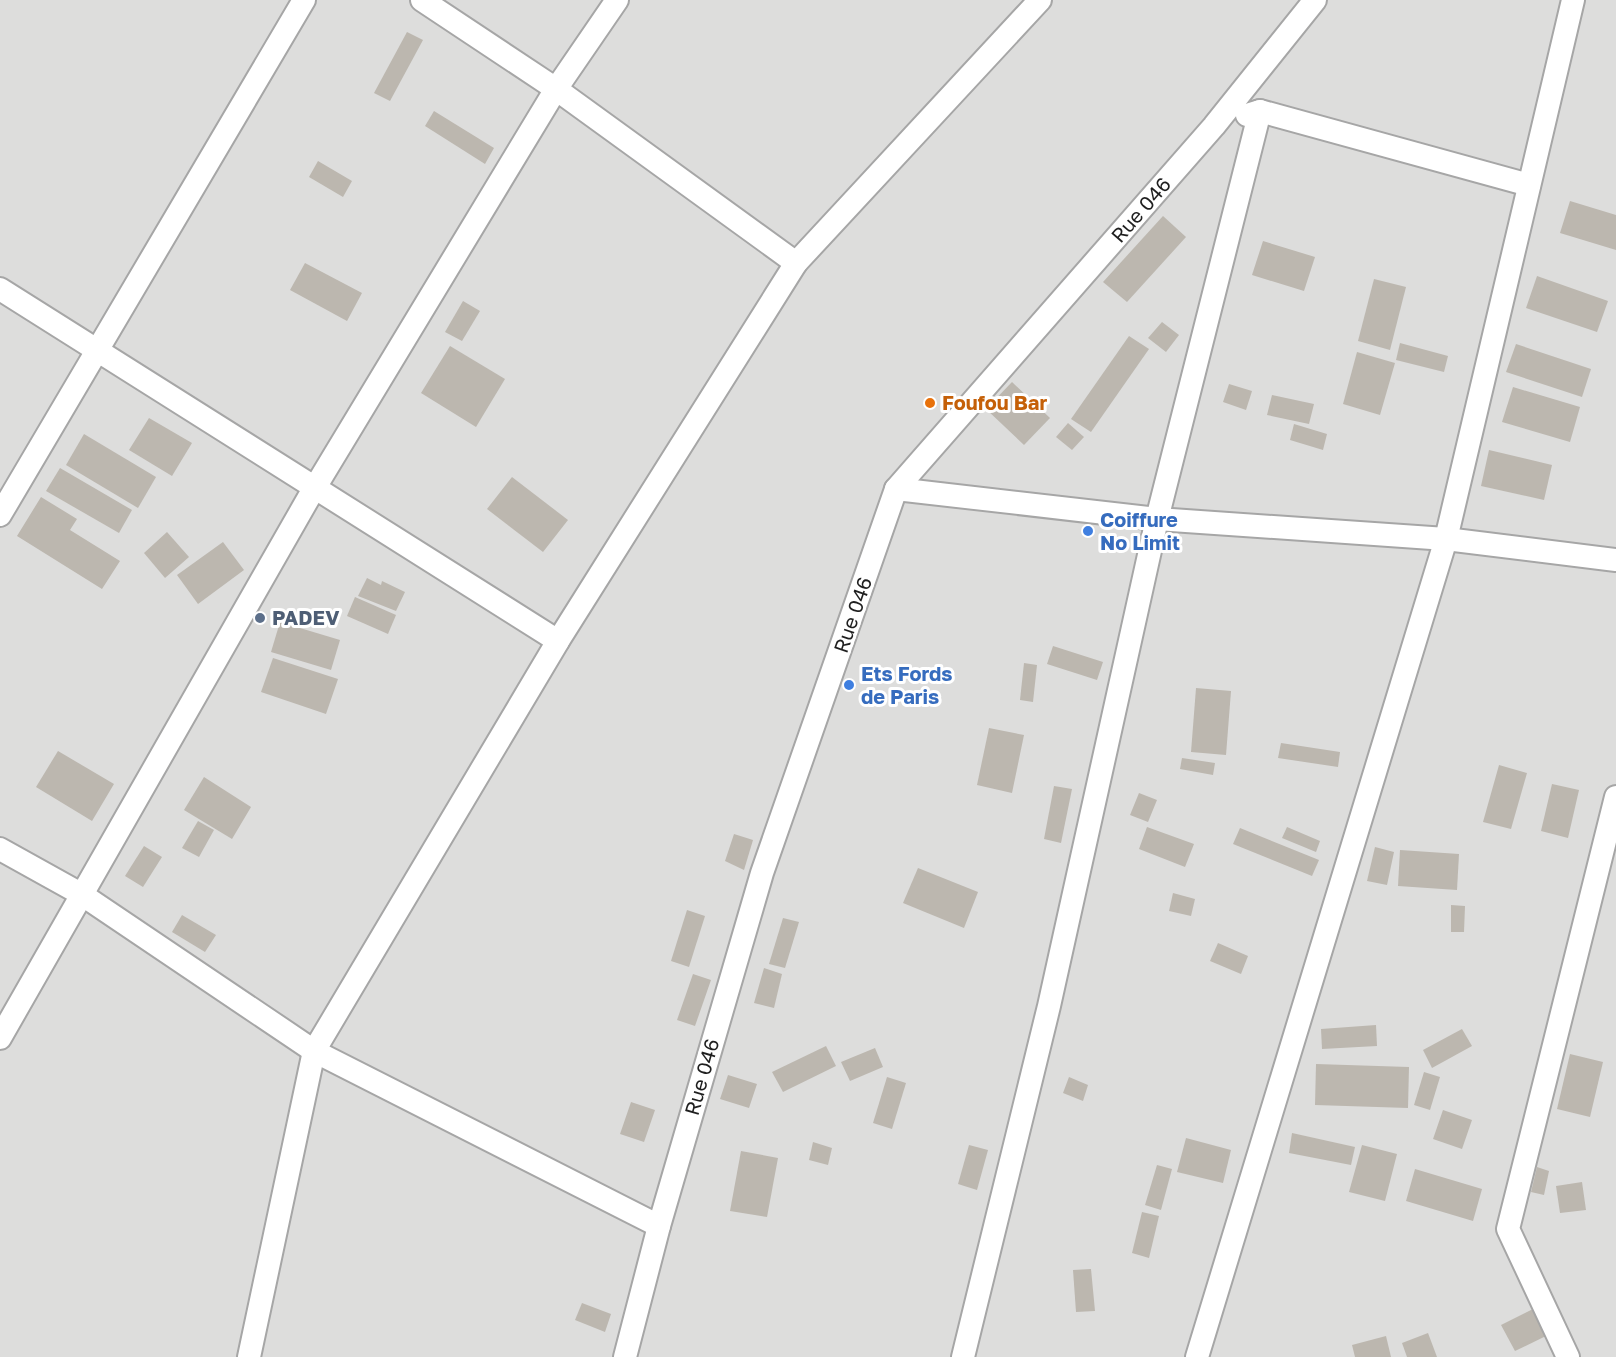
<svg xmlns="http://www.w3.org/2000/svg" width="1616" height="1357" font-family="'Golos Text',sans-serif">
<rect width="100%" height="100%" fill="#f0eee6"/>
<rect fill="#dddddc" x="0" y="0" width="1616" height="1357"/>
<g fill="#bcb7af">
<path d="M407 32 423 40 390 101 374 93Z"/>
<path d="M434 111 494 148 485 164 425 126Z"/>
<path d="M318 161 352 181 343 197 309 177Z"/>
<path d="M1570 201 1616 215V250L1560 233Z"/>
<path d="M1163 216 1186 237 1127 302 1103 282Z"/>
<path d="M1263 241 1315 257 1304 291 1252 275Z"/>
<path d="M305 263 362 293 347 321 290 290Z"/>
<path d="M1537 276 1608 301 1597 332 1526 308Z"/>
<path d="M1374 279 1406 287 1390 350 1358 341Z"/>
<path d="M463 301 480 311 462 341 445 332Z"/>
<path d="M1162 322 1179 335 1166 352 1148 338Z"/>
<path d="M1129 336 1149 349 1091 432 1071 419Z"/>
<path d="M1400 343 1448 356 1444 372 1396 360Z"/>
<path d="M1516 344 1591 369 1582 397 1506 372Z"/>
<path d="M450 346 505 379 476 427 421 393Z"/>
<path d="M1357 352 1395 363 1380 415 1343 404Z"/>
<path d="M1012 382 1050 418 1024 445 986 409Z"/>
<path d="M1229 384 1252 391 1246 410 1223 402Z"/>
<path d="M1513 387 1580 407 1570 442 1502 422Z"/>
<path d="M1272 395 1314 404 1309 424 1267 415Z"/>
<path d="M149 418 192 443 172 476 129 450Z"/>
<path d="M1068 423 1084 437 1072 450 1056 437Z"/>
<path d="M1294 424 1327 434 1323 450 1290 440Z"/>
<path d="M84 434 156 477 138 508 66 465Z"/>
<path d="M1489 450 1552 465 1544 500 1481 486Z"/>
<path d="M60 468 132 510 119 533 46 491Z"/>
<path d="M512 477 568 520 543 552 487 509Z"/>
<path d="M41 497 77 519 70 530 120 561 102 589 17 536Z"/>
<path d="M167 532 189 557 165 578 144 553Z"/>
<path d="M223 542 244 570 198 604 177 575Z"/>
<path d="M367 578 381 585 382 581 405 592 396 611 358 596Z"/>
<path d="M355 597 396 615 388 634 347 616Z"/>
<path d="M280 622 340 640 331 670 271 652Z"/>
<path d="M1053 646 1103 662 1097 680 1047 664Z"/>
<path d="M273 658 338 679 326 714 261 692Z"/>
<path d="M1024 663 1037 665 1033 702 1020 700Z"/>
<path d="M1196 688 1231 691 1226 755 1191 752Z"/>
<path d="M989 728 1024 735 1012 793 977 785Z"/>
<path d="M1281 743 1340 752 1338 767 1278 758Z"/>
<path d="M58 751 114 784 92 821 36 787Z"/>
<path d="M1182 758 1215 763 1213 775 1180 769Z"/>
<path d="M1499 765 1527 773 1511 829 1483 822Z"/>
<path d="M204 777 251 807 232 839 184 810Z"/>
<path d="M1552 784 1579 790 1568 838 1541 831Z"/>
<path d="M1054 786 1072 789 1061 843 1044 839Z"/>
<path d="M1139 793 1157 800 1148 822 1130 815Z"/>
<path d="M198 821 214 830 199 857 182 848Z"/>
<path d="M1147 827 1194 844 1185 867 1139 849Z"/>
<path d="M1287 827 1320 841 1316 852 1282 838Z"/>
<path d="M1240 828 1319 860 1312 876 1233 844Z"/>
<path d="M734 834 753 840 744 870 725 861Z"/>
<path d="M144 846 162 857 143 887 125 876Z"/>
<path d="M1375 847 1394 852 1387 885 1367 881Z"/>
<path d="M1400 850 1459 854 1457 890 1398 886Z"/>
<path d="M918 868 978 892 964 928 903 903Z"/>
<path d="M1173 893 1195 899 1191 916 1169 911Z"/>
<path d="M1451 905 1465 906 1464 932H1451Z"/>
<path d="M687 910 705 916 689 967 671 961Z"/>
<path d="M182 915 216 935 205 952 172 932Z"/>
<path d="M783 918 799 922 785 968 769 964Z"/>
<path d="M1218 943 1248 956 1241 974 1210 961Z"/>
<path d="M764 968 782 974 774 1008 754 1003Z"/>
<path d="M693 974 711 980 695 1026 677 1020Z"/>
<path d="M1376 1025 1377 1046 1322 1049 1321 1029Z"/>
<path d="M1462 1029 1472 1046 1432 1068 1423 1050Z"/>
<path d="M826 1046 836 1066 783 1092 772 1072Z"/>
<path d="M875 1048 883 1067 850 1081 841 1062Z"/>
<path d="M1570 1054 1603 1062 1590 1117 1557 1109Z"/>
<path d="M1316 1064 1409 1067 1408 1108 1315 1105Z"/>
<path d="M1424 1072 1440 1077 1430 1110 1414 1105Z"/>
<path d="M728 1075 757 1084 749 1108 720 1099Z"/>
<path d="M887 1077 906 1083 892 1129 873 1123Z"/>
<path d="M1069 1077 1088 1085 1083 1101 1063 1093Z"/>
<path d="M631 1102 655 1110 644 1142 620 1134Z"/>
<path d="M1443 1110 1472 1120 1462 1149 1433 1139Z"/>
<path d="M1292 1133 1355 1147 1351 1165 1289 1153Z"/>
<path d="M1186 1138 1231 1150 1223 1183 1177 1172Z"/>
<path d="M813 1142 832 1148 828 1165 809 1160Z"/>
<path d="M969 1145 988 1150 977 1190 958 1184Z"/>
<path d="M1362 1145 1397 1154 1385 1201 1349 1192Z"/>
<path d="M741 1151 778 1158 767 1217 730 1211Z"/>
<path d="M1157 1165 1172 1169 1161 1210 1145 1205Z"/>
<path d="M1537 1167 1549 1171 1544 1195 1531 1192Z"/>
<path d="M1415 1169 1482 1189 1473 1221 1406 1201Z"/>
<path d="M1582 1182 1586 1210 1560 1213 1556 1186Z"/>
<path d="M1142 1212 1159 1216 1149 1258 1132 1253Z"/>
<path d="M1091 1269 1095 1311 1076 1312 1073 1270Z"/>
<path d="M582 1303 611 1314 605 1332 575 1320Z"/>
<path d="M1535 1308 1548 1335 1515 1351 1501 1325Z"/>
<path d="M1428 1333 1437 1357H1407L1402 1343Z"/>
<path d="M1386 1336 1391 1357H1355L1352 1345Z"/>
</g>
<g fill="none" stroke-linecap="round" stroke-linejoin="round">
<g stroke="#a6a6a6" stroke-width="26">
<g id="street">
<path d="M422 0 556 89 796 263"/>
<path d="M1247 115 1260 111 1529 185"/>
<path d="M0 289 558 641"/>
<path d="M896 489 1157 519 1446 539 1616 560"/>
<path d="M0 515 304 0"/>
<path d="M0 849 81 894 314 1051 659 1226"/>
<path d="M0 1038 308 499 556 89 617 0"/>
<path d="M249 1357 314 1051 558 641 796 263 1040 0"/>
<path d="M625 1357 659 1226 762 873 896 489 1214 126 1315 0"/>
<path d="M963 1357 1049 1006 1157 519 1260 111"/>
<path d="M1197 1357 1446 539 1573 0"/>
<path d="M1568 1357 1508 1229 1616 797"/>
</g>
</g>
<use href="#street" stroke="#fff" stroke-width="22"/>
</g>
<circle fill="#e8710a" stroke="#fff" stroke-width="2" cx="930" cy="403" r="6"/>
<g fill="#3f7fe0" stroke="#fff" stroke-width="2">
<circle cx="1088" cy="531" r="6"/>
<circle cx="849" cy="685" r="6"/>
</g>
<circle fill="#5c6f8a" stroke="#fff" stroke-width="2" cx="260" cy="618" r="6"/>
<g text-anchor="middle" stroke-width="6" stroke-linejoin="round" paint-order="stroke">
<g font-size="20" fill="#1f1f1f" stroke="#fff">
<text transform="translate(1141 210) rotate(-49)" y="7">Rue 046</text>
<text transform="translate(853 615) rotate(-71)" y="7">Rue 046</text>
<text transform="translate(702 1077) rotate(-74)" y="7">Rue 046</text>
</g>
<g font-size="20" font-weight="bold" fill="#c56008" stroke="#fff" text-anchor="start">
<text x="942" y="410">Foufou Bar</text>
</g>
<g font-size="20" font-weight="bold" fill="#366cbe" stroke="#fff" text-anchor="start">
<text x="1100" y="527">Coiffure<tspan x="1100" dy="23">No Limit</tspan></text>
<text x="861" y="681">Ets Fords<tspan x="861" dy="23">de Paris</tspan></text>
</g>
<g font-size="20" font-weight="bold" fill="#4e5e75" stroke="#fff" text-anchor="start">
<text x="272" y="625">PADEV</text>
</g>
</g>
</svg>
